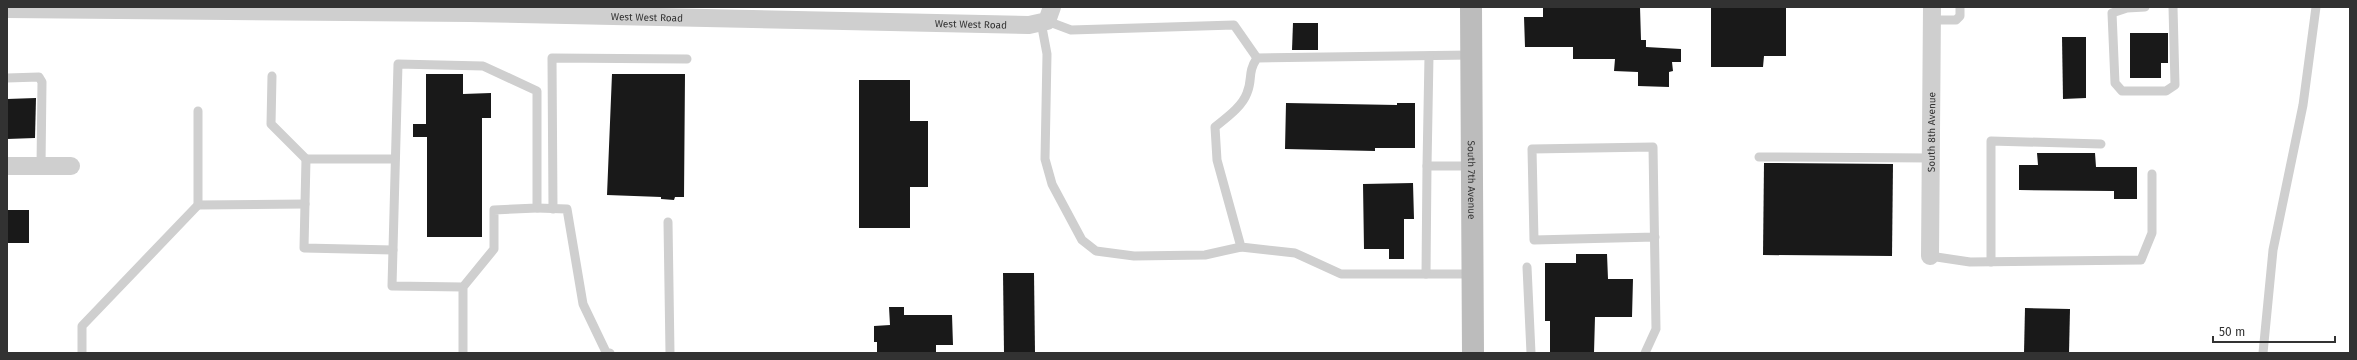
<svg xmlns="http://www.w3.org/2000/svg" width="2357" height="360" font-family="'Fira Sans',sans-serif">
<rect width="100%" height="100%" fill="#fff"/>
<g fill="#191919">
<path d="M1543 7H1640L1641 40H1646V47L1681 49V62H1672L1673 71 1669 72V87L1638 86V72L1614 71 1615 59H1573V47H1525L1524 17H1543Z"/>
<path d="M1711 7H1786V56H1764L1763 67H1711Z"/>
<path d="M1293 23H1318V50H1292Z"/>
<path d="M2130 33H2168V63H2161V78H2130Z"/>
<path d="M2062 37H2086V98L2063 99Z"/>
<path d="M426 74H463V94L491 93V118H482V237H427V137H413V124H426Z"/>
<path d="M612 74H685L684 197H675L674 200 661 199V197L607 195Z"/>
<path d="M859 80H910V121H928V187H910V228H859Z"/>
<path d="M36 98 35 138 7 139V99Z"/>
<path d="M1286 103 1397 105V103H1415V148H1375V151L1285 149Z"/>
<path d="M2037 153H2095L2096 167H2137V199H2114V191L2019 190V165H2038Z"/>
<path d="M1764 163 1893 164 1892 256 1763 255Z"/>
<path d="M1413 183 1414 219H1404V259H1389V249H1364L1363 184Z"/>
<rect x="7" y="210" width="22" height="33"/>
<path d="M1576 254H1607L1608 279H1633L1632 317H1595L1594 353H1550V321H1545V263H1576Z"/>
<path d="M1003 273H1034L1035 353H1004Z"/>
<path d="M889 307H904V315H952L953 345H936V353H877V342H874V326L890 325Z"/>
<path d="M2025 308 2070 309 2069 353H2024Z"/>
</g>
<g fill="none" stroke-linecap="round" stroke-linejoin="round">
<g stroke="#cfcfcf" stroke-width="9">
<path d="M2145 7 2127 8 2112 13 2115 83 2122 91H2166L2175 85 2173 7"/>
<path d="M1932 20H1956L1960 16V7"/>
<path d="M1047 21 1071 30 1234 25 1257 58"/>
<path d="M1041 22 1047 54 1045 159 1052 184 1082 240 1096 251 1134 256 1205 255 1241 247"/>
<path d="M1471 55 1257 58C1247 73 1253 79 1247 93 1242 107 1226 118 1215 127L1217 160 1241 247 1295 253 1341 274H1473"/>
<path d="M272 76 271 124 306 159"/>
<path d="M7 78 39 77 42 82 41 166"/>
<path d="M1759 157 1931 158"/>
<path d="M1427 166 1429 56"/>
<path d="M198 205 305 204"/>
<path d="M537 208 567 209 583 304 606 352 610 353"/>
<path d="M553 209 552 58 687 59"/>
<path d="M668 222 670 353"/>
<path d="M393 250 304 248 306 159H395"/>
<path d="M1930 256 1970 262 2141 260 2152 233V174"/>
<path d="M1991 262V141L2101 144"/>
<path d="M1527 267 1531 353"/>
<path d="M1426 274 1427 166H1472"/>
<path d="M463 287 392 286 398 64 483 66 537 91V208L494 210V249L463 287V353"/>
<path d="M82 353V326L198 205V111"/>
<path d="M1645 353 1656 329 1653 147 1532 149 1534 240 1655 237"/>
<path d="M2263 353 2273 250 2303 105 2316 7"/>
</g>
<g stroke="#cfcfcf" stroke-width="18">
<path id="s1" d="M7 9 470 13 1029 25 1047 21 1052 7"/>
<path d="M7 166H71"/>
<path id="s2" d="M1930 256 1932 7"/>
</g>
<path stroke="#bcbcbc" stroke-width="22" id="s3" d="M1471 7 1473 353"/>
</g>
<g text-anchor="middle" stroke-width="4" stroke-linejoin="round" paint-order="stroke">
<g font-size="10" fill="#323232" stroke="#fff">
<text dy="4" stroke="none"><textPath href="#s1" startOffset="640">West West Road</textPath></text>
<text dy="4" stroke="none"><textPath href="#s1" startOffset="964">West West Road</textPath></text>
<text dy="4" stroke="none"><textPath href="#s2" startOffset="124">South 8th Avenue</textPath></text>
<text dy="4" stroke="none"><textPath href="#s3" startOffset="173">South 7th Avenue</textPath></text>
</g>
</g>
<rect width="2357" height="360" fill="none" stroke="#323232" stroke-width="16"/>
<path d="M2213 336v6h122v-6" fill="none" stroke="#323232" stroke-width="2"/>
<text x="2219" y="336" font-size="12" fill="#323232" stroke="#ffffff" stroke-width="3" paint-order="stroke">50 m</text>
</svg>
